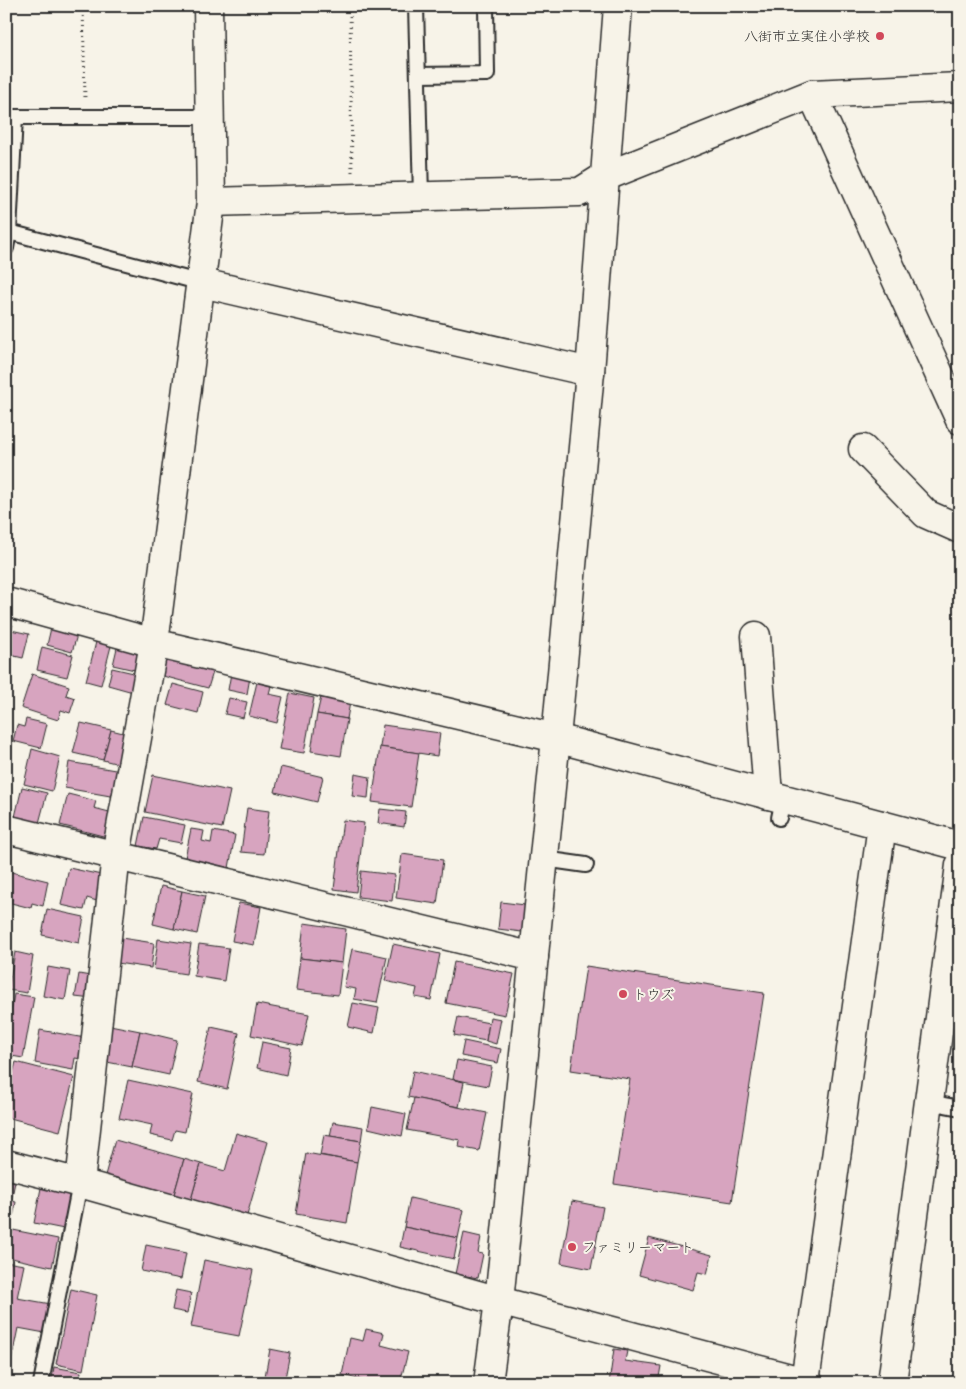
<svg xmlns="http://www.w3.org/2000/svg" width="966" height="1389" font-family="Delius,'Klee One',sans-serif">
<rect width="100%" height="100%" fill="#f7f3e8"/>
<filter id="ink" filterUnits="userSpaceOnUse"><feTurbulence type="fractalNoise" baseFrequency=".02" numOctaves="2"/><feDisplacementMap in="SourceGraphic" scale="10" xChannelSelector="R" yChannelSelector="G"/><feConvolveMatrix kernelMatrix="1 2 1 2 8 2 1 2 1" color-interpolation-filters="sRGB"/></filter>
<g filter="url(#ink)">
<g fill="#d7a4bf" stroke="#2b2b2b">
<path d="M6 624 13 625 11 630 29 634 23 658 6 654Z"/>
<path d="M51 628 77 635 72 652 47 645Z"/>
<path d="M96 642 111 646 101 685 86 681Z"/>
<path d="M42 647 73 655 67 677 37 670Z"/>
<path d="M117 648 143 654 139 671 113 665Z"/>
<path d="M163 659 213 672 208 688 159 675Z"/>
<path d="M112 668 138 674 133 692 108 685Z"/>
<path d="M231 673 250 677 247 694 228 690Z"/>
<path d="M32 674 69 686 66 695 75 698 70 713 61 710 58 720 21 708Z"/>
<path d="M257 682 271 686 269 694 283 697 277 723 249 716Z"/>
<path d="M173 684 203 692 198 713 167 705Z"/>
<path d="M290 693 314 698 304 753 279 749Z"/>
<path d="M321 697 350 702 347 719 317 714Z"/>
<path d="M229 698 247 702 243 718 225 714Z"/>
<path d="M317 714 347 719 341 756 311 751Z"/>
<path d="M26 719 47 724 41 748 13 741 17 725 24 727Z"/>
<path d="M81 723 111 730 103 760 73 753Z"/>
<path d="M383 725 440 733 437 756 380 747Z"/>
<path d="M111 730 127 734 119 764 103 760Z"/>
<path d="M380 747 419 753 411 807 372 802Z"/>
<path d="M32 749 60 757 52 791 24 784Z"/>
<path d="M69 762 121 771 116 797 65 788Z"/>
<path d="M281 767 323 777 317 802 275 792Z"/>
<path d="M355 774 370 777 368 798 352 796Z"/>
<path d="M153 775 230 791 222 828 145 812Z"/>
<path d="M22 787 47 793 39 823 15 817Z"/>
<path d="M68 794 96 801 94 808 113 813 107 837 60 825Z"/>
<path d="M247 808 269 811 264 854 241 852Z"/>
<path d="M380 809 406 812 404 827 378 823Z"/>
<path d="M144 817 185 825 181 843 159 839 156 849 138 846Z"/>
<path d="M343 820 364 823 356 892 334 889Z"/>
<path d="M191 829 204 831 202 841 211 843 213 831 235 835 229 868 185 858Z"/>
<path d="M402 854 443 860 437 904 396 898Z"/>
<path d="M69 868 106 876 100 902 87 898 84 910 61 905Z"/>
<path d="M7 871 48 881 43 906 32 903 31 908 11 903 12 899 6 897Z"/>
<path d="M361 871 395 875 392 901 358 897Z"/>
<path d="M161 886 182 891 174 929 153 924Z"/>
<path d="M182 891 205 896 197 934 174 929Z"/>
<path d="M501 902 525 905 522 932 498 929Z"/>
<path d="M239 903 261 907 254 945 232 941Z"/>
<path d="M47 909 84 917 79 943 42 935Z"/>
<path d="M304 923 346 929 342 963 300 958Z"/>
<path d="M121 938 154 943 151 968 117 963Z"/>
<path d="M158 939 191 944 186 974 154 969Z"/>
<path d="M199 944 229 948 224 981 194 976Z"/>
<path d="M393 944 440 954 431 1000 415 997 417 988 385 981Z"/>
<path d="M352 949 387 957 377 1003 354 999 356 989 344 987Z"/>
<path d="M15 952 33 956 27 993 8 990Z"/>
<path d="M300 958 342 963 338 995 296 990Z"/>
<path d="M454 962 514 974 505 1015 446 1003Z"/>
<path d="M586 966 764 993 732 1202 614 1184 630 1079 571 1070Z"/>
<path d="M48 967 70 971 65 1000 43 996Z"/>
<path d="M79 974 96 977 92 999 75 997Z"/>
<path d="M14 994 34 997 23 1058 6 1055V1042Z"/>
<path d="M353 1003 379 1008 374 1033 348 1027Z"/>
<path d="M257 1004 309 1014 302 1046 251 1035Z"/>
<path d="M458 1017 489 1023 486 1041 454 1035Z"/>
<path d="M490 1017 501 1019 496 1044 486 1041Z"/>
<path d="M110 1025 140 1031 132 1067 102 1061Z"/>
<path d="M211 1027 239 1033 227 1089 198 1082Z"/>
<path d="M40 1030 85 1038 81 1059 75 1058 73 1070 35 1063Z"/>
<path d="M140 1031 177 1040 169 1075 132 1067Z"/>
<path d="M464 1041 501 1049 498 1063 461 1056Z"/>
<path d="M262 1042 291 1048 286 1075 257 1068Z"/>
<path d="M457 1060 492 1067 488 1086 453 1079Z"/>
<path d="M16 1062 74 1077 60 1131 6 1117V1098Z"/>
<path d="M413 1071 464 1082 459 1107 408 1097Z"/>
<path d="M128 1080 193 1094 185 1132 175 1130 172 1140 150 1135 152 1125 119 1118Z"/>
<path d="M414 1098 487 1113 479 1151 459 1147 460 1140 407 1130Z"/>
<path d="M372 1107 406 1114 402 1136 368 1128Z"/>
<path d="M333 1122 363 1127 361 1141 330 1136Z"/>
<path d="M236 1133 268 1142 246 1219 190 1203 201 1164 225 1171Z"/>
<path d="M324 1135 361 1141 357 1162 320 1155Z"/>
<path d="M115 1140 184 1159 173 1198 104 1179Z"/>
<path d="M306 1153 357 1162 347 1223 296 1214Z"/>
<path d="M184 1159 201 1164 190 1203 173 1198Z"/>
<path d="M6 1180 15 1182 11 1201 6 1200Z"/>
<path d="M41 1188 71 1194 64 1229 34 1223Z"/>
<path d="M410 1198 464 1210 458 1238 404 1227Z"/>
<path d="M6 1200 16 1202 10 1232 6 1231Z"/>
<path d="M572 1201 603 1207 591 1269 561 1263Z"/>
<path d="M404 1227 458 1238 454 1259 400 1247Z"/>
<path d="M13 1230 58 1239 52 1267 7 1257Z"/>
<path d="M464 1233 481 1237 478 1253 483 1254 478 1278 455 1274Z"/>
<path d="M649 1238 712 1255 707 1274 698 1272 693 1290 639 1275Z"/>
<path d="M146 1245 186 1253 181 1279 141 1271Z"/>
<path d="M204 1260 253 1270 239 1336 191 1327Z"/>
<path d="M6 1262 24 1265 17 1298 51 1304 45 1333 18 1328 11 1362 6 1361Z"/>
<path d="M71 1289 97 1295 83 1370 56 1364Z"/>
<path d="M176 1290 191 1293 187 1313 172 1310Z"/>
<path d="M366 1329 384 1333 381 1345 408 1352 400 1383H373L342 1375 350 1338 363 1341Z"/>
<path d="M270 1349 290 1353 284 1383 264 1382Z"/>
<path d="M614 1349 627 1351 625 1361 661 1366 658 1383H609Z"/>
<path d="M54 1367 81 1372 79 1383H51Z"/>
</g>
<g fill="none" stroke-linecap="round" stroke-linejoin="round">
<g stroke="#2b2b2b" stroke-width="18">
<g id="lane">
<path d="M416 6 421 196"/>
<path d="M418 75 487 74 486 6"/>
<path d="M8 117H210"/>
<path d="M15 117 9 232 202 283"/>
<path d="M6 248 9 232"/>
<path d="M779 818 783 799"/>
<path d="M544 859 586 865"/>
<path d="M929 1102 960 1108"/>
<path d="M41 1383 80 1183"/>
</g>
</g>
<g stroke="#2b2b2b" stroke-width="31">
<g id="street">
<path d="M812 94 960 420"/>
<path d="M211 202 580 192 604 177 812 94 960 87"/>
<path d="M202 283 590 372"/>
<path d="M863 449 926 514 960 529"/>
<path d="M756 636 768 795"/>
<path d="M6 1164 80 1183 499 1301 809 1383"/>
<path d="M80 1183 116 855 154 643 211 202 208 6"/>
<path d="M805 1382 882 825"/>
<path d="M892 1383 960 865"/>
</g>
</g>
<g stroke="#2b2b2b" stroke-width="31">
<g id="secondary">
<path d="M6 602 154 643 556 738 960 846"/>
<path d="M6 829 534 957"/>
<path d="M488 1383 499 1301 556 738 590 372 618 6"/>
</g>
</g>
<g stroke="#2b2b2b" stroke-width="3" stroke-dasharray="1 4" stroke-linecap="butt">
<path d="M83 6 85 99"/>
<path d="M350 6 352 173"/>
</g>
<use href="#lane" stroke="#f7f3e8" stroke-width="14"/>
<use href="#street" stroke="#f7f3e8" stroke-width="28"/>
<use href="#secondary" stroke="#f7f3e8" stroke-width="28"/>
</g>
</g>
<g fill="#d1495b" stroke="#f7f3e8" stroke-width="2">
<circle cx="880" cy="36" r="5"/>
<circle cx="623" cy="994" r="5"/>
<circle cx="572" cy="1247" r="5"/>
</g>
<g text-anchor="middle" stroke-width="4" stroke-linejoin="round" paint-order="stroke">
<g font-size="14" fill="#2b2b2b" stroke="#f7f3e8" text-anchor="start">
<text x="870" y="41" text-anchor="end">八街市立実住小学校</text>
<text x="633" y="999">トウズ</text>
<text x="582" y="1252">ファミリーマート</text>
</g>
</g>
<rect width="966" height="1389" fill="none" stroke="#f7f3e8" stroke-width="25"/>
<rect x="12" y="12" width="941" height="1364" fill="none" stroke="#2b2b2b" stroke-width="2" filter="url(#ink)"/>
</svg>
